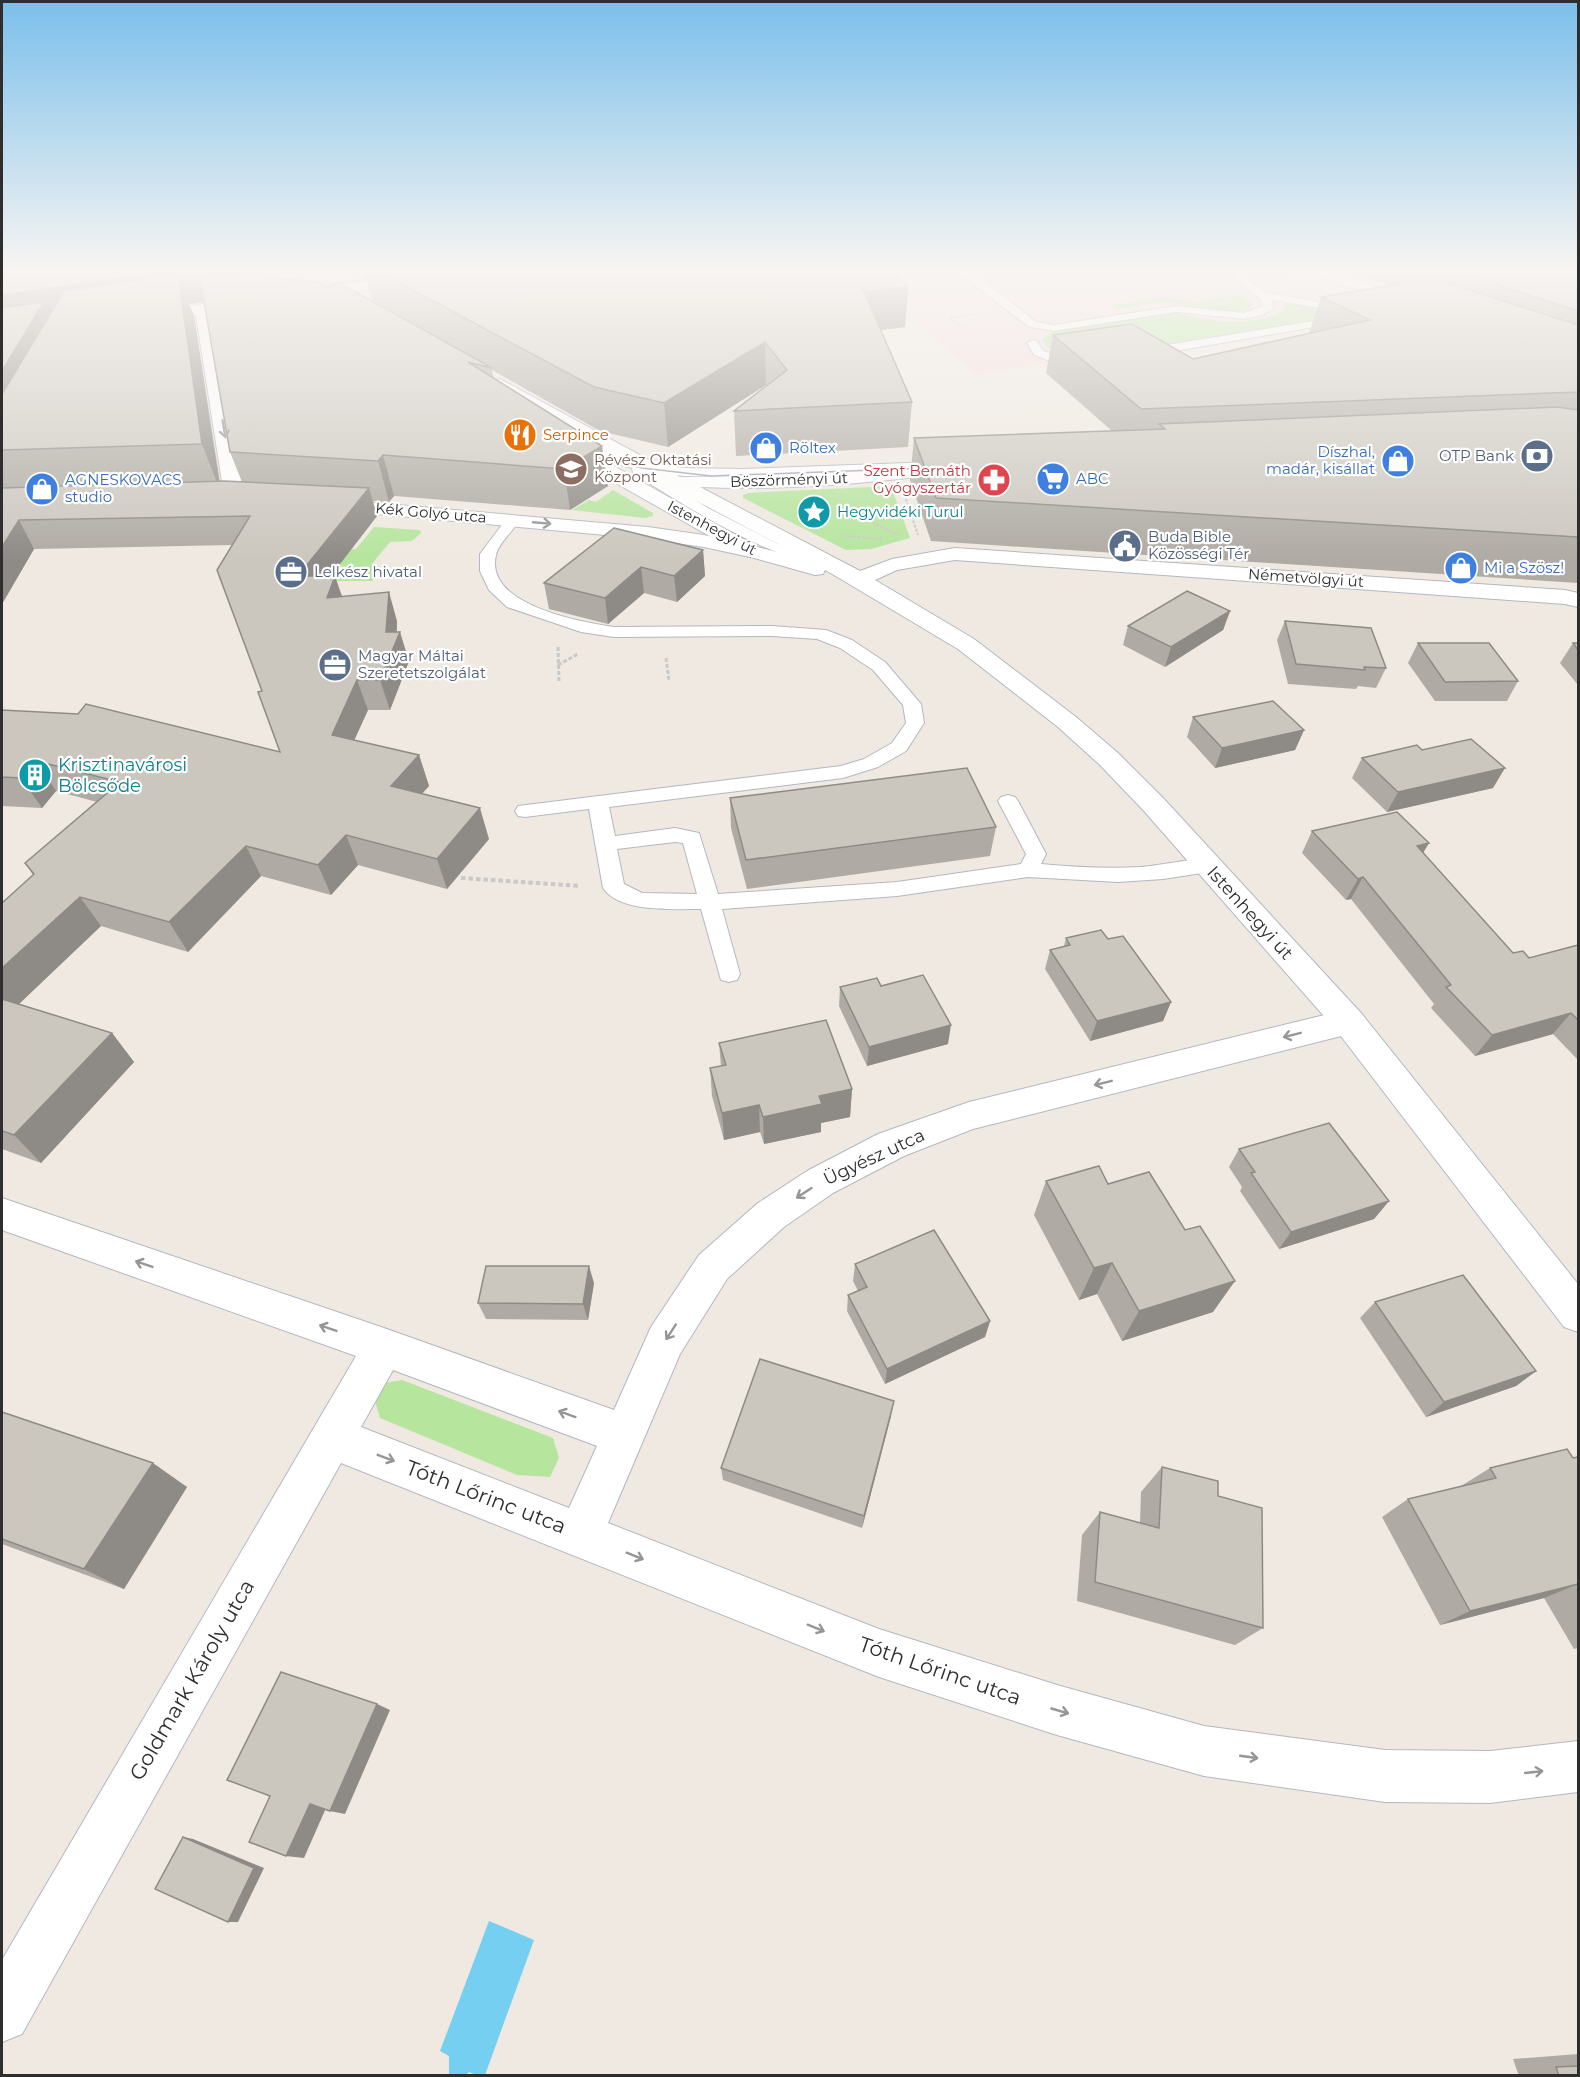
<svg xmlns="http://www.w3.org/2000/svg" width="1580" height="2077" font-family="Montserrat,sans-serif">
<rect width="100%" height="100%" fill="#efe9e1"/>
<path fill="#f5dfe0" d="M861 270H1263L1279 271 1381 308 976 375Z"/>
<g fill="#b6e59e">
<path d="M1242 295 1254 303C1241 324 1185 303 1164 303 1149 303 1133 307 1118 309L1112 305 1167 297 1196 302Z"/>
<path d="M1285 301 1363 314 1088 360C1072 357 1050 356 1042 340L1052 331 1174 313 1218 321 1241 322 1261 319 1276 315 1284 308Z"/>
<path d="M891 486 910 538 871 549 846 550 743 498V495L748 493Z"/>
<path d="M613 490 653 513V516L645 518 572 510 589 500 596 502Z"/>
<path d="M374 527 420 530 421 533 412 541 390 542 371 565 381 567 372 581H328L331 569 348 549H356Z"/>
<path d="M402 1380 553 1438 559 1458 550 1477 517 1475 380 1418 375 1401 384 1383Z"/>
</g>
<path fill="#75cff0" d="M489 1921 534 1940 485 2075H476L469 2072 466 2075H449V2056L440 2051Z"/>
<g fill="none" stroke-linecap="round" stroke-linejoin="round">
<g stroke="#b4b7c1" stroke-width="2">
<g id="lane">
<path d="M250 270H266L223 285 218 282Z"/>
<path d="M959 270H970L1036 322 1054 325 1176 306 1244 313 1263 306 1262 301 1230 274 1240 270H1261L1243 276 1263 292 1349 307 1354 310 1349 313 1272 300 1273 309 1262 315 1244 319 1176 312 1054 331 1029 327 959 273Z"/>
<path d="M1344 316 1350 319 1348 321 1142 357 1136 353 1142 349Z"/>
<path d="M1033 340 1037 341 1043 351 1070 358 1085 359 1087 362C1074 372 1048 360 1034 355L1027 343Z"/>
<path d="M574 438 630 459 683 468 741 469 936 462 943 466 936 470 741 477 683 476 651 472 708 508 778 544 837 563 840 566 832 571C759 552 696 513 633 473L632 468 595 457 569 445 567 442 569 439Z"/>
<path d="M512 517 519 521C513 531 498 544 496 555 484 605 580 622 614 627L772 626 826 630 852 640 885 662 921 704 924 723 906 751 878 767 843 778 609 807 615 836 675 828 699 833 718 894 897 882 1021 864 1026 854 998 801 1001 797 1008 795 1015 797 1018 801 1046 854 1041 864C1074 867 1107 869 1141 867 1160 866 1199 856 1215 861L1218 866 1215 871 1163 879 1118 882 1028 877 897 896 722 909 740 974 737 980 729 982 721 980 701 909C675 909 619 913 603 888L589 809 525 817 518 816 515 811 518 806 841 766 864 759 892 743 906 723 903 705 873 670 840 648 817 639 772 636 614 637 581 632 507 607 489 590 480 571V554L507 518ZM675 842 683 843 697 894 642 893 624 884 617 849Z"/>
</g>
</g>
<g stroke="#b4b7c1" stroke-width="2">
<g id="street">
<path d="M202 305 209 309 245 501 242 505H228L225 501 195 309Z"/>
<path d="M330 499 648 527 704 535 757 547 760 551 757 555 750 557 704 547 648 539 323 509 320 505 323 501Z"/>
<path d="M1349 1009 1361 1013 1365 1022 1361 1031 973 1129 904 1156 833 1193 784 1227 727 1279 680 1354 608 1523 879 1629 1057 1685 1204 1726 1385 1750 1490 1751 1578 1741V1792L1490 1803 1385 1802 1204 1776 1057 1735 879 1677 341 1463 22 2034 2 2042V1960L356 1356 2 1230V1198L384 1328 614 1410 651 1327 699 1255 758 1203 807 1171 878 1134 969 1102ZM393 1370 597 1446 569 1508 361 1427Z"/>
</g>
</g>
<g stroke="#b4b7c1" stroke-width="2">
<g id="secondary">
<path d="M453 270H492L485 274 302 298 295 294 302 290Z"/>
<path d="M1307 270H1328L1416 301 1418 304 1411 308 1406 307 1309 273Z"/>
<path d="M248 298 255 302 253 305 148 322 140 317 148 312Z"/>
<path d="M500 379 680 477H737L874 471 957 460 964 462 966 466 964 470 957 472C872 483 786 491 700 487L860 571 892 559 955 548 1565 590 1578 593V607L1565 604 955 560 897 570 875 580 974 639 1076 717 1118 753 1164 799 1361 1013 1578 1284V1332L1564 1327 1337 1031 1144 811 1100 765 1058 727 958 649 834 575 825 570 823 574 815 575 743 555 591 469 589 465 591 461H605L757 547 808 560 610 455 494 388 492 384 494 380Z"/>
</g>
</g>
<path stroke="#c9c9c9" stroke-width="1.5" stroke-dasharray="2 1.5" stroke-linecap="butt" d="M963 328 950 318 977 314"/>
<g stroke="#c9c9c9" stroke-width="2" stroke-dasharray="3 1.5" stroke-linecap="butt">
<path d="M906 499 918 535"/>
<path d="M840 507 898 535"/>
<path d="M844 536 882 539"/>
</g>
<g stroke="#c9c9c9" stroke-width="3" stroke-dasharray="4 2" stroke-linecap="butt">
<path d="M558 647 559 681"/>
<path d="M666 658 669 681"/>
<path d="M558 665 578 654"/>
</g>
<path stroke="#c9c9c9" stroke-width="4" stroke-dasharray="4.5 3" stroke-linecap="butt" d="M461 878 580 886"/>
<use href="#lane" fill="#fff" fill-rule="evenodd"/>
<use href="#street" fill="#fff" fill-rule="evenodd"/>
<use href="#secondary" fill="#fff" fill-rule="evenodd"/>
<g stroke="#a3a6b8" stroke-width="1.5">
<path d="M307 287 382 277"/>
<path d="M589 454 642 468 711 476 929 468"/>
</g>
</g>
<g fill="#afaba4" fill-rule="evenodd">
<path d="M2 270H247L248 273 328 288 372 301 364 270H889L908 287 905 327 880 330 912 402 908 447 736 456 734 411 767 386 766 385 668 447 600 431 492 370 494 379 608 486 570 510 394 496 389 502 373 501 377 516 331 576 342 596 397 621V632L409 661 390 710H368L354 740 419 755 429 786 422 793 489 839 447 889 358 865 331 895 261 876 188 952 101 926 19 1004 112 1033 134 1062 41 1163 2 1149V903L33 875 25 863 97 802 56 791 42 808 2 806V710L280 752 262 691 232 545 34 549 2 604ZM204 302 230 452 242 482H220L194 316 189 304Z"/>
<path d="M1343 270H1578V583L931 541 910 480 914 438 1112 431 1046 373 1053 335 1193 359 1309 333 1321 297 1389 285Z"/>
<path d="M703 550 705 576 677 602 644 593 608 624 549 609 544 583Z"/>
<path d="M1230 611 1223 630 1165 667 1123 645 1128 626Z"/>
<path d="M1285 621 1386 668 1376 688 1358 686 1356 689 1288 684 1277 640Z"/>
<path d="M1418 643 1518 681 1507 701H1435L1408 663Z"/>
<path d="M1573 643H1578V685L1560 663Z"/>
<path d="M1193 717 1304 730 1295 750 1215 768 1187 737Z"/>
<path d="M1422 750 1493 788 1387 812 1352 778 1362 758Z"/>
<path d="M730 798 996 827 990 856 747 889 731 828Z"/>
<path d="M1312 831 1424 853 1513 953 1529 958 1578 945V1060L1553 1034 1475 1056 1431 1008 1434 1004 1351 899 1346 900 1302 853Z"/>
<path d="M1066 938 1108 939 1171 1002 1163 1021 1090 1041 1045 969 1050 950 1064 946Z"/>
<path d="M881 986 948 1044 867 1066 839 1006 840 987Z"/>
<path d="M719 1043 852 1089 850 1117 821 1123V1132L764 1144 760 1132 724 1140 712 1096 710 1068 721 1066Z"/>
<path d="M1239 1149 1389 1201 1374 1219 1279 1249 1240 1191 1242 1187 1229 1167Z"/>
<path d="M1046 1181 1108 1184 1213 1312 1122 1341 1097 1294 1079 1300 1034 1215Z"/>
<path d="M855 1264 990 1321 985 1337 885 1384 847 1311 848 1295 858 1291 853 1281Z"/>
<path d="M594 1283 588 1320 486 1319 478 1303Z"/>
<path d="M1375 1302 1536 1371 1516 1386 1426 1417 1360 1318Z"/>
<path d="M2 1412 187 1487 124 1589 2 1544Z"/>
<path d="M891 1416 862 1528 723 1480 721 1468Z"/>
<path d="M1578 1457V1648L1574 1649 1544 1598 1440 1625 1382 1517 1408 1499 1461 1486 1490 1468Z"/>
<path d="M1162 1467 1218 1496 1263 1628 1235 1645 1077 1601 1082 1535 1100 1512 1140 1523 1141 1492Z"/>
<path d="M1578 2054V2076H1519L1513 2059Z"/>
</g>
<g fill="#8e8b86">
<path d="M157 270H239L248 296 189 304 194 316 221 493 202 444 2 440V295Z"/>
<path d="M908 287 905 327 866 332 868 291Z"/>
<path d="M765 342 766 385 668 447 664 403Z"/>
<path d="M602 446 608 486 570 510 564 469Z"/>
<path d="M383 455 394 496 389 502 378 461Z"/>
<path d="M369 488 377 516 308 605 298 576Z"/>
<path d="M19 520 34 549 2 604V547Z"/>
<path d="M703 550 705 576 677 602 674 576Z"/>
<path d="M641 567 644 593 608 624 605 598Z"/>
<path d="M335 576 345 605 327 598Z"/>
<path d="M389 592 397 621 396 641 400 632 409 661 390 710 380 680Z"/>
<path d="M1230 611 1223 630 1165 667 1171 647Z"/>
<path d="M357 680 368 710 343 765 332 735Z"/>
<path d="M1304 730 1295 750 1215 768 1222 748Z"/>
<path d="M419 755 429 786 402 816 391 786Z"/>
<path d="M36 761 56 791 42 808 21 778Z"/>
<path d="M1505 768 1493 788 1387 812 1398 792Z"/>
<path d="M480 808 489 839 447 889 437 859Z"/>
<path d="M346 835 358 865 331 895 318 865Z"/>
<path d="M1429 843 1416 865 1417 846Z"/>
<path d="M246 846 261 876 188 952 169 922Z"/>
<path d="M1363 877 1351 899 1346 900 1358 879Z"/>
<path d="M80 897 101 926 2 1020V968Z"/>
<path d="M1171 1002 1163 1021 1090 1041 1097 1021Z"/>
<path d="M1571 1013 1553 1034 1475 1056 1492 1035Z"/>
<path d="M951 1025 948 1044 867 1066 869 1047Z"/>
<path d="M112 1033 134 1062 41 1163 14 1135Z"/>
<path d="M852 1089 850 1117 821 1123V1132L764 1144 763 1117 819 1096Z"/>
<path d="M759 1105 760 1132 724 1140 722 1113Z"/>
<path d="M1389 1201 1374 1219 1279 1249 1291 1232Z"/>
<path d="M1112 1263 1097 1294 1079 1300 1094 1268Z"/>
<path d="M589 1266 594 1283 588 1320 583 1304Z"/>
<path d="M1235 1281 1213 1312 1122 1341 1139 1311Z"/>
<path d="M990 1321 985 1337 885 1384 887 1369Z"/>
<path d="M1536 1371 1516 1386 1426 1417 1444 1402Z"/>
<path d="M894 1401 891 1416 862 1528 864 1516Z"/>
<path d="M153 1463 187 1487 124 1589 84 1569Z"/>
<path d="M1578 1584 1544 1598 1440 1625 1470 1611Z"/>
<path d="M377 1704 390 1710 345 1814 330 1811Z"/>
<path d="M310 1804 326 1808 304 1858 286 1856Z"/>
<path d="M183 1837 193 1839 264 1868 238 1922H228Z"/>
</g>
<g fill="#cbc7bf" stroke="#8e8b86" stroke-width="1.5">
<path d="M2 270H179L2 295Z"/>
<path d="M244 270H245L246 274 268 271 271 277 317 282 328 288 338 282 492 368 468 362 602 446 564 469 383 455 378 461 230 452 200 279 242 273Z"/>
<path d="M375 270H889L908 287 868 291 862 287 912 402 734 411 787 370 765 342 664 403 594 387Z"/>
<path d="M1462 270H1578V311L1461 273 1468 272Z"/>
<path d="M178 274 202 444 2 450V394L64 291Z"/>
<path d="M1433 278 1578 325V392L1141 409 1053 335 1132 324 1193 359 1370 320 1321 297Z"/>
<path d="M44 302 2 371V308Z"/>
<path d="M1557 407 1578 410V537L936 498 914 438 1165 429 1159 424Z"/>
<path d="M224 481 369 488 298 576H335L327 598 389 592 386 632H400L380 680H357L332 735 419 755 391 786 480 808 437 859 346 835 318 865 246 846 169 922 80 897 2 968V903L34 874 25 863 120 782 36 761 21 778 2 777V710L78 714 86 704 280 752 258 692 262 691 217 570 250 516 19 520 2 547V488Z"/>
<path d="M614 528 703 550 674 576 641 567 605 598 544 583Z"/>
<path d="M1187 591 1230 611 1171 647 1128 626Z"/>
<path d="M1285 621 1371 628 1386 668 1364 667 1365 670 1296 664Z"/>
<path d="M1418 643H1489L1518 681 1445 682Z"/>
<path d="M1573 643H1578V650Z"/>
<path d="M1273 701 1304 730 1222 748 1193 717Z"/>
<path d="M1471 739 1505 768 1398 792 1362 758 1417 745 1422 750Z"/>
<path d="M967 768 996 827 746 860 730 798Z"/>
<path d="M1397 812 1429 843 1417 846 1513 953 1523 951 1529 958 1578 945V1020L1571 1013 1492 1035 1446 987 1451 985 1363 877 1358 879 1312 831Z"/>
<path d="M1101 930 1108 939 1123 936 1171 1002 1097 1021 1050 950 1070 945 1066 938Z"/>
<path d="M923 975 951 1025 869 1047 840 987 877 978 881 986Z"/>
<path d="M2 999 112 1033 14 1135 2 1131Z"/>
<path d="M826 1020 852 1089 819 1096 822 1104 763 1117 759 1105 722 1113 710 1068 726 1065 719 1043Z"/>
<path d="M1329 1123 1389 1201 1291 1232 1251 1173 1255 1172 1239 1149Z"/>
<path d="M1099 1166 1108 1184 1149 1172 1185 1230 1200 1226 1235 1281 1139 1311 1112 1263 1094 1268 1046 1181Z"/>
<path d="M934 1230 990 1321 887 1369 848 1295 867 1287 855 1264Z"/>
<path d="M486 1266H589L583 1304 478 1303Z"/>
<path d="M1463 1275 1536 1371 1444 1402 1375 1302Z"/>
<path d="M760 1359 894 1401 864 1516 721 1468Z"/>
<path d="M2 1412 153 1463 84 1569 2 1539Z"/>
<path d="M1567 1449 1573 1458 1578 1457V1584L1470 1611 1408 1499 1496 1478 1490 1468Z"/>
<path d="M1162 1467 1218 1481V1496L1262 1508 1263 1628 1095 1582 1100 1512 1159 1528Z"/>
<path d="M281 1672 377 1704 330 1811 310 1804 286 1856 249 1842 270 1796 227 1780Z"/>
<path d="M183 1837 254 1868 228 1922 155 1889Z"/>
<path d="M1578 2066V2076H1559L1556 2067Z"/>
</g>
<defs><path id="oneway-shaft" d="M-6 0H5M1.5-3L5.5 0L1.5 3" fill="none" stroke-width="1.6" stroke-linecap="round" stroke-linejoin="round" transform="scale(1.5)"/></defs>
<g stroke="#969696">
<use href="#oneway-shaft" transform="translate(224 429) rotate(80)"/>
<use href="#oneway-shaft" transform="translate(542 523) rotate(5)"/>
<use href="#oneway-shaft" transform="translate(1292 1035) rotate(166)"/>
<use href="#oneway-shaft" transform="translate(1103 1083) rotate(166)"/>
<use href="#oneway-shaft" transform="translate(804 1193) rotate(147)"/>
<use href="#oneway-shaft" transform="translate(144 1264) rotate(-161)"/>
<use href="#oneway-shaft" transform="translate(328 1328) rotate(-161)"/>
<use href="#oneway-shaft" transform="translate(671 1332) rotate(123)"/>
<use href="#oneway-shaft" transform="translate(567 1414) rotate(-160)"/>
<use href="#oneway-shaft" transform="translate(386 1458) rotate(21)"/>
<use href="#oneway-shaft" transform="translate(635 1556) rotate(22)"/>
<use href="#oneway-shaft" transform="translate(816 1628) rotate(22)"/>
<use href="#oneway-shaft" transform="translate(1060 1711) rotate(16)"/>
<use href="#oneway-shaft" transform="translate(1249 1757) rotate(8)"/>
<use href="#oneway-shaft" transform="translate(1534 1772) rotate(-6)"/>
</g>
<linearGradient id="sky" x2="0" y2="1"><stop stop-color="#7abfeb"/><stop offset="0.48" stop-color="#f8f5f2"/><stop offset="1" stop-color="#f8f5f2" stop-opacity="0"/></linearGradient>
<rect width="1580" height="561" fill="url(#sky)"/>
<defs>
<g id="restaurant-disc" transform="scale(1.725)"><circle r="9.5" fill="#e8710a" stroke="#fff"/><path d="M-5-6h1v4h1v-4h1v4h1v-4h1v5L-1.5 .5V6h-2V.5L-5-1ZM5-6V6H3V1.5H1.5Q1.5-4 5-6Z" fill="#fff"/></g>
<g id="shop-disc" transform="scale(1.725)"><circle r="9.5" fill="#3f7fe0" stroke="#fff"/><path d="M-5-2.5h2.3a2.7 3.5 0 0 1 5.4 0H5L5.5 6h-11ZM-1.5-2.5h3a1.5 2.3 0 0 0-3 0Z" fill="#fff"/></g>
<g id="bank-disc" transform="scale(1.725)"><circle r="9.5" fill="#5c6f8a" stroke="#fff"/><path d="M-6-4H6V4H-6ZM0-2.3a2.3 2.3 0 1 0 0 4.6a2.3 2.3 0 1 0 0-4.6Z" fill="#fff"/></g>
<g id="school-disc" transform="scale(1.725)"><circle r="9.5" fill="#8d6e63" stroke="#fff"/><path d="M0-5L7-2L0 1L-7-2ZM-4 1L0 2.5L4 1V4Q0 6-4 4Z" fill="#fff"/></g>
<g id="supermarket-disc" transform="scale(1.725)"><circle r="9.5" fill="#3f7fe0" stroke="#fff"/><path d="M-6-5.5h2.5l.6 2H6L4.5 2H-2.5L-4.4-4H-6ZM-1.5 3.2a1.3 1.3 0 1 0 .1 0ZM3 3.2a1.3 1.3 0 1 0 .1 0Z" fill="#fff"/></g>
<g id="pharmacy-disc" transform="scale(1.725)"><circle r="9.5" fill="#e0444e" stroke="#fff"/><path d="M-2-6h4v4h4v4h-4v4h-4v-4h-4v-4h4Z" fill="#fff"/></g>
<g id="sight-disc" transform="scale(1.725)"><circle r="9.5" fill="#0f9aa8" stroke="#fff"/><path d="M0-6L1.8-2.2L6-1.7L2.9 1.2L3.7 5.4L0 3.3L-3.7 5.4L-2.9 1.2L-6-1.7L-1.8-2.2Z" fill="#fff"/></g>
<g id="civic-disc" transform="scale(1.725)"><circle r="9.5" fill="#5c6f8a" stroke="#fff"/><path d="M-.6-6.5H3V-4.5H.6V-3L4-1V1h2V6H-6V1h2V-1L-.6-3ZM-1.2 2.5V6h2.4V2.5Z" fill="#fff"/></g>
<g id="office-disc" transform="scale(1.725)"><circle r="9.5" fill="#5c6f8a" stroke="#fff"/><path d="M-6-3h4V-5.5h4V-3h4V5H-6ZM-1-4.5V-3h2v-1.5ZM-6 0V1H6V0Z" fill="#fff"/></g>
<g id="building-disc" transform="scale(1.725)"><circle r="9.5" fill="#0f9aa8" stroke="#fff"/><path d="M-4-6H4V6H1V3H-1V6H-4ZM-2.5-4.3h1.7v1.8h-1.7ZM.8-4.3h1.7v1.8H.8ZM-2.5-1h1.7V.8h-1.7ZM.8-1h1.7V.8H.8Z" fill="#fff"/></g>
</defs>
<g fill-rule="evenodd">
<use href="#restaurant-disc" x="520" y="435"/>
<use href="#shop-disc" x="766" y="448"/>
<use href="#bank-disc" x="1537" y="456"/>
<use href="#shop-disc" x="1398" y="461"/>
<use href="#school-disc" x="571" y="469"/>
<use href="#supermarket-disc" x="1053" y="479"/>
<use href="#pharmacy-disc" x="994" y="480"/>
<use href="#shop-disc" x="42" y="489"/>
<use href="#sight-disc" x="814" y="512"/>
<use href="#civic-disc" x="1125" y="546"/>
<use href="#shop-disc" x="1461" y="568"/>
<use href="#office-disc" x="291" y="572"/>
<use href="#office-disc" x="335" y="665"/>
<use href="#building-disc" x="35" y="775"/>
</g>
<g text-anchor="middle" stroke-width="4.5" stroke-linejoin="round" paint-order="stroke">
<g font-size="15" fill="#c56008" stroke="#fff" text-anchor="start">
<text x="543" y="440">Serpince</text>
</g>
<g font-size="15" fill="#366cbe" stroke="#fff" text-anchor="start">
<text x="789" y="453">Röltex</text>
<text x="1375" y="457" text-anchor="end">Díszhal,<tspan x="1375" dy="17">madár, kisállat</tspan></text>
<text x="1076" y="484">ABC</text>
<text x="65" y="485">AGNESKOVACS<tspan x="65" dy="17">studio</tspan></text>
<text x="1484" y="573">Mi a Szösz!</text>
</g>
<g font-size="15" fill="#4e5e75" stroke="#fff" text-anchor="start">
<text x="1514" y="461" text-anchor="end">OTP Bank</text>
<text x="1148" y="542">Buda Bible<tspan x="1148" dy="17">Közösségi Tér</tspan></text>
<text x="314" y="577">Lelkész hivatal</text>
<text x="358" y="661">Magyar Máltai<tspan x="358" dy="17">Szeretetszolgálat</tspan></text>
</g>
<g font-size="15" fill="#785e54" stroke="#fff" text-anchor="start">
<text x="594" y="465">Révész Oktatási<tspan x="594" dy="17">Központ</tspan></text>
</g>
<g font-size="15" fill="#be3a42" stroke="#fff" text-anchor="end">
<text x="971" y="476">Szent Bernáth<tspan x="971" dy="17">Gyógyszertár</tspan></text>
</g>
<g font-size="15" fill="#2e2e2e" stroke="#fff">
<text transform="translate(789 480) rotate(-2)" y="5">Böszörményi út</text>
<text transform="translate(431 513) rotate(5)" y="5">Kék Golyó utca</text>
<text transform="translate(712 528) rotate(28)" y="5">Istenhegyi út</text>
<text transform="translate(1306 578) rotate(4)" y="5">Németvölgyi út</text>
</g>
<g font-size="15" fill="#0d838f" stroke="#fff" text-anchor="start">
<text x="837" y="517">Hegyvidéki Turul</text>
</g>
<g font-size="18" fill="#0d838f" stroke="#fff" text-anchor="start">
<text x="58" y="771">Krisztinavárosi<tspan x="58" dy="21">Bölcsőde</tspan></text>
</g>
<g font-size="18" fill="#2e2e2e" stroke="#fff">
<text transform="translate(1250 913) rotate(48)" y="6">Istenhegyi út</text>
<text transform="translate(874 1157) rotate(-25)" y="6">Ügyész utca</text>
</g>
<g font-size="21" fill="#2e2e2e" stroke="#fff">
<text transform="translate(486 1497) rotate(21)" y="7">Tóth Lőrinc utca</text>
<text transform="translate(940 1671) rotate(19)" y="7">Tóth Lőrinc utca</text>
<text transform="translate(192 1680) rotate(-60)" y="7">Goldmark Károly utca</text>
</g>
</g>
<rect width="1580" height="2077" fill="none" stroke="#2e2e2e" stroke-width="6"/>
</svg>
